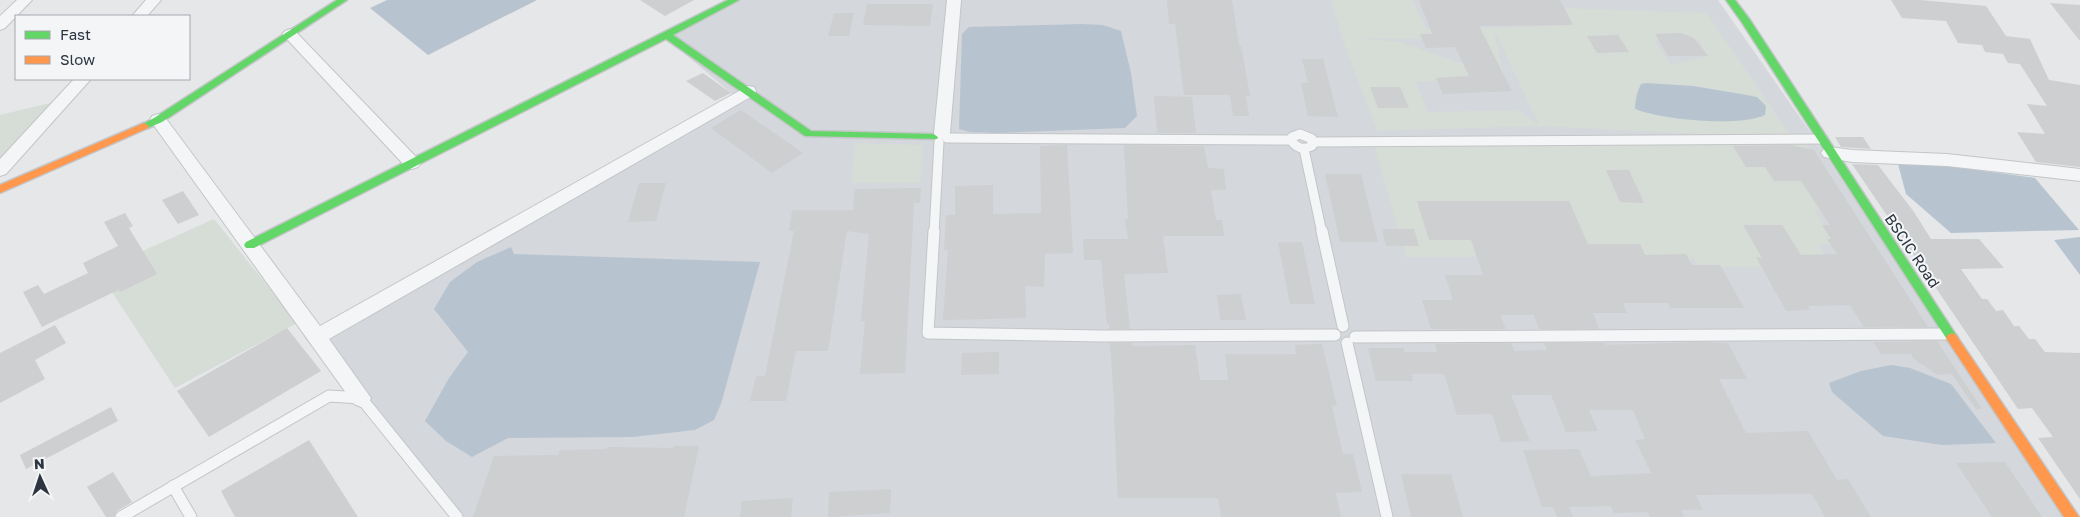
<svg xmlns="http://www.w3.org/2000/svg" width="2080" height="517" font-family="'Golos Text',sans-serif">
<rect width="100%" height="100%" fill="#e5e7e9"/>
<path fill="#d4d7dc" d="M737 0H1718L1808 129 2065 517H458L305 338 736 97 667 39Z"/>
<g fill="#d6dcd6" fill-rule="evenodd">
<path d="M1331 0H1412L1427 30 1572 25 1564 8 1707 13 1789 134 1714 135 1540 126 1377 131 1342 38ZM1494 30 1539 125 1519 110 1428 112 1416 82 1505 80ZM1358 38 1447 40 1492 51 1473 63H1459L1401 42ZM1655 41H1699L1707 56 1671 65Z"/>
<path d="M63 100 20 154 0 158V115Z"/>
<path d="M1801 141 1818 156 1823 209 1816 212 1837 244 1819 245 1833 268 1699 267 1693 257H1406L1373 142Z"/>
<path d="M855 143 923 145 920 183H851Z"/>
<path d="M214 219 297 323 175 388 98 271Z"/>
</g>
<g fill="#b7c4d0">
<path d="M387 0H537L428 55 370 8Z"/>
<path d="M1081 24 1103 25 1121 31 1131 73 1137 116 1125 128 998 133 970 132 959 129 962 34 969 27Z"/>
<path d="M1646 83 1693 86 1741 94 1757 97 1766 106 1765 115C1740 127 1662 120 1635 109 1635 100 1637 92 1641 84Z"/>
<path d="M1898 164 1954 167 2035 178 2079 230 1951 233 1906 194Z"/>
<path d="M2080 237V275L2054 240Z"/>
<path d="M511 247 514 254 760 262 721 404 714 420 695 430 632 437 508 438 472 457 446 441 425 421 449 378 468 352 434 309 450 282 477 262Z"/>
<path d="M1891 365 1910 368 1951 384 1996 443 1942 445 1883 436 1832 392 1829 383 1861 371Z"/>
</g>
<g fill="#cdcfd1">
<path d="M640 0H694L665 16Z"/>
<path d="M1167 0H1232L1239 45H1241L1250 96H1246L1249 116H1233L1230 95H1184L1175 24H1169Z"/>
<path d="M1419 0H1560L1573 25 1479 26 1512 91 1443 94 1436 78 1469 76 1455 47 1426 48 1420 34H1432Z"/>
<path d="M1891 0H1920L1986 6 2006 36 2030 39 2049 80 2080 85V167L2036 162 2017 132 2045 134 2027 104 2047 106 2020 64 2008 63 2003 54 1985 52 1982 45 1958 43 1946 21 1902 18Z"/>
<path d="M2050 3 2080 5V41Z"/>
<path d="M867 4H933L930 26 863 25Z"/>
<path d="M834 13H854L849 36H828Z"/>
<path d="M1681 33 1694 38 1708 56H1668L1655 34Z"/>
<path d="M1618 35 1629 52 1597 53 1587 36Z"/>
<path d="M1302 59H1323L1338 117 1308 116 1301 83H1308Z"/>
<path d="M703 73 731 93 715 101 686 81Z"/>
<path d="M1370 87H1400L1409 108H1378Z"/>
<path d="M1154 96 1192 97 1196 133H1157Z"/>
<path d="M741 110 803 153 772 173 711 128Z"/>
<path d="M1835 137H1863L1871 149 1841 147Z"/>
<path d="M1067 145 1073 253 1045 254 1044 287 1025 286 1026 318 943 320 948 250H944L946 215H955V186L993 185V214L1041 213 1040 146Z"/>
<path d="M1124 145 1204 146 1208 168 1224 169 1226 190H1211L1216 220H1222L1224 236H1163L1168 273 1124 274 1130 329H1109V324H1107L1101 260H1084L1083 239H1128L1125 219H1128Z"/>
<path d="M1791 145 1814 150 1928 327H1864L1850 305 1808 306 1810 310 1786 311 1756 257 1762 258 1743 225H1782L1801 255 1837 254 1827 239H1831L1822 225H1830L1801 181H1774L1765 167H1746L1733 146Z"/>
<path d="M1852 164 1878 165 1914 212 1931 239H1979L2004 268 1961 269 1982 299H1987L1996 311 2003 310 2014 326H2019L2029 339H2035L2045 352 2080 353V499L2038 438 2053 437 2032 408 2018 409Z"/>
<path d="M1606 170H1629L1644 203 1620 202Z"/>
<path d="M1325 174H1361L1378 242H1340Z"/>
<path d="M639 183H666L656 221 628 222Z"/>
<path d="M921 188 920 203H914L905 373 860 374 865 321H861L869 234 847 231 828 351H796L786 401H750L756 376H765L794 231H789L792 210H853L855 189Z"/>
<path d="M183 191 199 215 178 224 162 200Z"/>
<path d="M1417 201H1569L1588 244H1640L1645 255 1686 254 1692 265H1720L1744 308H1670L1668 303H1623L1627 313H1593L1599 329H1539L1534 315H1500L1506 329H1431L1422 300H1453L1445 275H1483L1471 240H1429Z"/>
<path d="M125 213 133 226 129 228 157 274 120 292 118 290 42 327 23 292 38 285 44 294 88 273 83 263 118 246 104 222Z"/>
<path d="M1382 229H1414L1419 246H1386Z"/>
<path d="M1278 242H1302L1315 304H1290Z"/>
<path d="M1241 294 1246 320H1220L1217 295Z"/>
<path d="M55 325 66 343 35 360 45 379 0 403V353Z"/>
<path d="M287 328 321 371 209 437 177 391Z"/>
<path d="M1937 341 1982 409H1976L1952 374 1938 375 1914 359 1911 354H1881L1873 342Z"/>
<path d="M1700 342 1728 343 1747 379H1719L1746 433 1808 431 1837 480 1848 479 1871 517H1825L1812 494 1696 495 1703 510H1681L1684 517H1650L1648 512 1614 513 1611 506 1569 507 1573 517H1557L1553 507H1542L1523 450 1579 449 1591 476 1651 473 1635 440 1645 439 1633 410H1589L1598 431 1566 432 1551 395H1511L1530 441 1501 442 1492 414 1457 415 1444 374H1411L1413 381H1376L1368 348H1403L1405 352H1437L1435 344 1511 343 1514 351 1547 350 1544 343H1606V345Z"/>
<path d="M1110 343H1132V346L1195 345 1200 380H1228L1225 354H1296L1295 345 1322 344 1337 406H1332L1343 454H1353L1362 492 1336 493 1341 517H1221L1218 498H1118L1114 414H1115Z"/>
<path d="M999 352V374L961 375 962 353Z"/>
<path d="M111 407 118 421 26 469 20 455Z"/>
<path d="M309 440 358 517H235L221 491Z"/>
<path d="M673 446H699L684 517H473L494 456 558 455 560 450 606 449 607 447 673 448Z"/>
<path d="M2005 462 2042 517H1992L1956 463Z"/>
<path d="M113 472 132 502 117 511 114 517H106L87 487Z"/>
<path d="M1401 474H1451L1463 517H1411Z"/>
<path d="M891 489 890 513 828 517 829 492Z"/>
<path d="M793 498 791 517H740L742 501Z"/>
</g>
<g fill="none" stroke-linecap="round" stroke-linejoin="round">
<g stroke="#c3c5c7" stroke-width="11">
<g id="lane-far1">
<path d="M1300 134 1312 139V146C1303 150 1297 149 1291 140L1292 137Z"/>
<path d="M947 138 1291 140"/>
<path d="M1313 142 1821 139"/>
<path d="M1304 149 1322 233"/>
<path d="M934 233 939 142"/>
</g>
</g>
<g stroke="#c3c5c7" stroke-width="13">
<g id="lane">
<path d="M934 231 928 333 1101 336 1335 335"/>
<path d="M1322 231 1343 326"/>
<path d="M1355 337 1946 334"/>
<path d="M1347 343 1387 517"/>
<path d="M173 486 191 517"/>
<path d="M121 517 329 396 361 398 457 517"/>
</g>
</g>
<g stroke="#c3c5c7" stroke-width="2">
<g id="street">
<path d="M17 0H32L5 28 0 30V16Z"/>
<path d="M146 0H161L147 16H132Z"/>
<path d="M947 0H961L950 133 948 137 942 139 936 137 934 133Z"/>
<path d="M290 29 295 31 418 159 421 163 418 167 412 169 406 167 285 37 282 34 285 31Z"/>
<path d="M74 79H91L6 174 0 176V159Z"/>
<path d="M748 86 754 87 756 91 754 95 329 339 371 398 368 404 361 407 354 404 150 120 152 116 158 114 164 116 320 326Z"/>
<path d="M1830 147 1852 150 1947 154 2080 169V181L1947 166 1852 162 1824 157 1821 153 1824 149Z"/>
</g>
</g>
<g stroke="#c3c5c7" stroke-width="3">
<g id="fast">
<path d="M337 0H347L162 122 148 128H140L139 126 154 118Z"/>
<path d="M728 0H739L673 35 811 131 933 134 938 137 937 139 805 136 666 39 254 248H246L244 245 246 242Z"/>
<path d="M1726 0H1735L1750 20 1956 335 1958 338 1956 341H1948L1741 21Z"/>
</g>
</g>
<g stroke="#c3c5c7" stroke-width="3">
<g id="slow">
<path d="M144 123 149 126 148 128 0 193V185Z"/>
<path d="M1952 333 1956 335 2079 517H2064L1948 341 1946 338 1948 335Z"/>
</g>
</g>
<use href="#lane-far1" stroke="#f4f5f6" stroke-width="9"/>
<use href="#lane" stroke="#f4f5f6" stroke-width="11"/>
<use href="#street" fill="#f4f5f6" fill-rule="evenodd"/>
<use href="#fast" fill="#63d668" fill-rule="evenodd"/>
<use href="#slow" fill="#ff974d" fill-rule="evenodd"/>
</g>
<g text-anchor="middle" stroke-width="4" stroke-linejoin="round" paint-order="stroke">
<g font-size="15" fill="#2d3541" stroke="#f3f5f7">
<text transform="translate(1912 251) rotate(56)" y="5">BSCIC Road</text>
</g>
</g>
<rect x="15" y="15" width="175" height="65" fill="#f3f5f7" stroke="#a4a8ae"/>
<rect x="25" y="31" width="25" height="8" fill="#63d668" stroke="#a4a8ae"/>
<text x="60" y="40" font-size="15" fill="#2d3541">Fast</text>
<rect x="25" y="56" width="25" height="8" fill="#ff974d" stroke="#a4a8ae"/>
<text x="60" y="65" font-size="15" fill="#2d3541">Slow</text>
<g transform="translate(40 477) rotate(357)" stroke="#f3f5f7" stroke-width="4" paint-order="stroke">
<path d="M0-4L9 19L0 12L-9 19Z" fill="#2d3541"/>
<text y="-8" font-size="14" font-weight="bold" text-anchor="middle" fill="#2d3541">N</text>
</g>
</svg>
